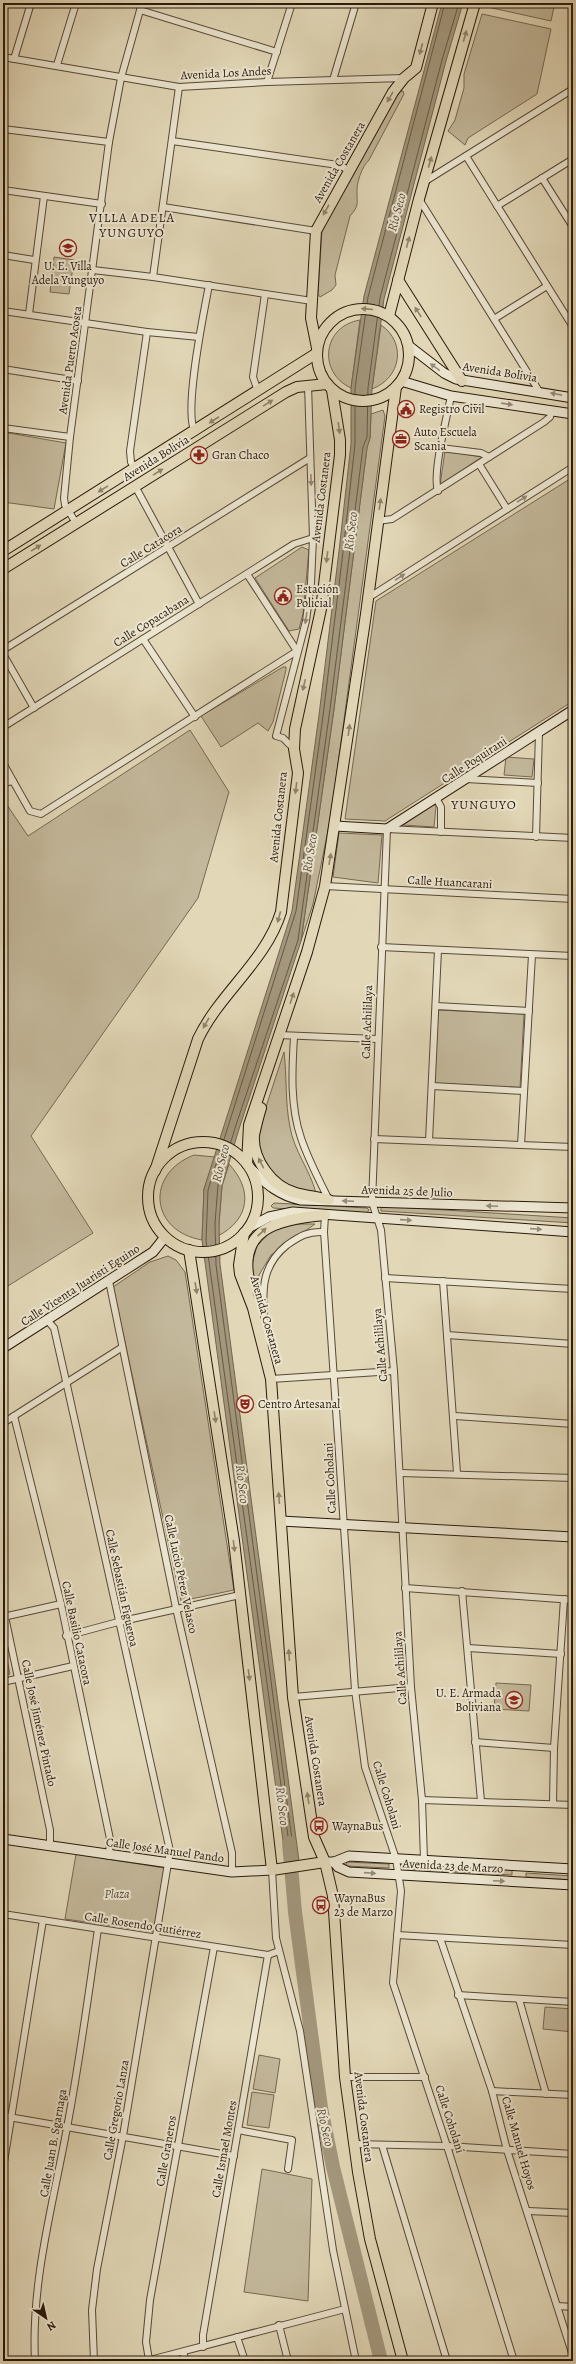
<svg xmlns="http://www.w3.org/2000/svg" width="576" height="2364" font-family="Alegreya,serif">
<rect width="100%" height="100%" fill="#e2d8b8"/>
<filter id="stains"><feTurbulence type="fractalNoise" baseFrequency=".005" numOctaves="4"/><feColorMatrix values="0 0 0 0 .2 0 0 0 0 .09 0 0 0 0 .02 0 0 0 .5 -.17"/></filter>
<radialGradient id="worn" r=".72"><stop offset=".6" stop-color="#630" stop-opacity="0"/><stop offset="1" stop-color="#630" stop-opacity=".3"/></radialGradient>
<g fill="#c3b89b" stroke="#766853">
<path d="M486 3H534L554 7 551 21 483 6Z"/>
<path d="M482 14 551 29 537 94 468 138 465 145 448 131 455 120 464 88V74Z"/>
<path d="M403 91 404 94 369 160C362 166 356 184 357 193 357 204 359 206 350 216L335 275 336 285 332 290 320 297 318 294 322 230 398 92Z"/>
<path d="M54 257 74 260 69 294 50 292Z"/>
<path d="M360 320 351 388C317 372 323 326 360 320Z"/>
<path d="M381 325C407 343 401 378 372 389Z"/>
<path d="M383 410 385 416 331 816 313 904 301 941 334 709 367 447 370 438 371 414Z"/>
<path d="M3 432 66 443 54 509 3 502Z"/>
<path d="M445 451 482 457 440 485Z"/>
<path d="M573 477V701L385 821 345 819 376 601Z"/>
<path d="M302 547 309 550 303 614 299 629 289 631 255 578Z"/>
<path d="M283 667H286V670L273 722 268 731 258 723 221 747 201 716Z"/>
<path d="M190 730 229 792 198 898 31 1136 93 1233 3 1289V799L28 836Z"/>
<path d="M506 757 534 759 532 777 504 775Z"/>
<path d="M433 804 436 806 434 827 403 825Z"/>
<path d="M339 833 382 835 378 883 333 877Z"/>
<path d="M438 1010 524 1014 520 1088 434 1084Z"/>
<path d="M284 1052C287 1076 285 1103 290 1127 294 1151 310 1170 316 1193L288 1189 264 1164 258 1140 259 1128Z"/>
<path d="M194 1155 215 1157 204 1189 202 1240C150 1231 145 1174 194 1155Z"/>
<path d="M229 1164C253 1190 250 1219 218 1236L222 1186Z"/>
<path d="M274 1203 367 1208 369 1210 366 1214 273 1208 271 1206Z"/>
<path d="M381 1206 573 1218V1223L381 1211Z"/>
<path d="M296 1224H315L271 1255 259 1275V1298L251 1267 257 1246 273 1229Z"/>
<path d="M168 1256 176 1260 185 1272 234 1590 181 1601 113 1287 150 1262Z"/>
<path d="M3 1640 10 1674 3 1676Z"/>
<path d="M496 1683 531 1685 529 1711 494 1709Z"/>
<path d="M76 1854 164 1868 155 1932 65 1919Z"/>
<path d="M347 1862 389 1864V1868L346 1866Z"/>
<path d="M404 1864 512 1870V1875L403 1869Z"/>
<path d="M526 1873 573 1876V1880L526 1877Z"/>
<path d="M545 2007 573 2009V2032L543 2029Z"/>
<path d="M259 2055 280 2059 275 2093 253 2089Z"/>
<path d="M252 2092 274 2095 269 2128 247 2125Z"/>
<path d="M262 2169 312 2179 308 2301 244 2292Z"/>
</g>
<path fill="#a3977d" stroke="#73654f" d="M442 3H463L446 61 384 299 372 389 370 438 367 448 334 709 301 941 239 1129 222 1186 219 1223 220 1264 299 1861 286 1863 202 1240 204 1189 292 911 319 715 339 551 351 444V388L364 296Z"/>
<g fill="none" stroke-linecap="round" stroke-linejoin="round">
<path stroke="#665844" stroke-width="1" d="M445 3 368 297 355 388V444L343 552 323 716 296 911 208 1190 206 1240 291 1858 294 1855 216 1265 215 1223 218 1185 235 1128 298 940 330 709 363 447 367 437 368 388 380 298 442 60 459 3"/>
<path stroke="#a3977d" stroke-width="14" d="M289 1843 295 1912 321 2108 333 2167 381 2361"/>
<g stroke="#584936" stroke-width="8">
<g id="street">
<path d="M140 10 277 52"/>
<path d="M3 57 179 87 267 82 404 78"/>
<path d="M14 59 31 3"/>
<path d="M57 65 76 3"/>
<path d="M333 80 356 3"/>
<path d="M267 82 292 3"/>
<path d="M3 129 109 142"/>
<path d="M172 141 338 165 349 170"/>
<path d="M466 156 573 327"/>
<path d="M542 178 573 227"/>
<path d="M424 182 573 89"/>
<path d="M3 190 102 204"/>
<path d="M419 199 539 391"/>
<path d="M497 206 573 159"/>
<path d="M163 207 316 231"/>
<path d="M3 255 34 260"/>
<path d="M93 270 153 277 312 301"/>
<path d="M153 277 179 87"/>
<path d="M3 311 147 332 199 337"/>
<path d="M29 314 44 196"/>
<path d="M494 319 547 286"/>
<path d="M3 369 78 381"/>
<path d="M258 391 253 377 265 294"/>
<path d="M3 428 70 437"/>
<path d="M195 432C183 412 204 312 209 285"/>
<path d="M441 448 481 453 489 457"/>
<path d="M479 464 507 509"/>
<path d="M135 469 131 462 130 451 147 332"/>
<path d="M135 486 199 604"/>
<path d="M438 491C432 473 447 417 451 396"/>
<path d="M377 521 392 519 544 422 550 417 552 410"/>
<path d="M76 523 65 505 64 498 70 437 109 142 121 78 142 3"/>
<path d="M247 574 297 651"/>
<path d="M368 598 573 467"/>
<path d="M143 639 195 717"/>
<path d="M3 650 310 458"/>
<path d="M3 654 34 708"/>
<path d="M3 727 294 544 313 538"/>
<path d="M293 748 283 738 276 736 306 621 311 583 313 538 308 385"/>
<path d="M3 763 13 781"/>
<path d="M466 779 538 783"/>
<path d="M3 783 13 781 30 811 41 814 297 651"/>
<path d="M436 798 441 807V832"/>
<path d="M536 837 539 732"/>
<path d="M325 886 573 899"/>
<path d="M381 947 573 956"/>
<path d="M436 1006 529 1011"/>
<path d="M279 1035 377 1039"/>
<path d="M294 1037C292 1070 290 1106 301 1138 308 1159 319 1180 329 1200"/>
<path d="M432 1086 524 1091"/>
<path d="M374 1139 573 1147"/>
<path d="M429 1141 438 950"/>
<path d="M521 1145 532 955"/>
<path d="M325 1215 324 1232 355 1690 365 1767 396 1859 401 1891 393 1983 447 2146 514 2361"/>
<path d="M385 1278 573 1289"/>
<path d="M109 1281 176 1608 232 1853V1872"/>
<path d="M443 1281 457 1473"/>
<path d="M47 1320 54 1328 66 1381 170 1851 123 2136 97 2269 92 2310 94 2361"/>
<path d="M447 1335 573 1344"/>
<path d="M265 1343C265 1306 254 1271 287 1245 300 1236 308 1231 324 1232"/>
<path d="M271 1379 394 1371"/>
<path d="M14 1416 61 1604 110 1839 109 1856"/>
<path d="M455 1416 573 1424"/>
<path d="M3 1423 121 1348"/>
<path d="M401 1473 573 1478"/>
<path d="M405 1588 573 1600"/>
<path d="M462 1591 481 1801"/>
<path d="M3 1607 50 1830V1844"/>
<path d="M3 1617 61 1604"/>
<path d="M66 1636 118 1622 240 1595"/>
<path d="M468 1648 561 1654"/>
<path d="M3 1682 73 1666"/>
<path d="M293 1697 411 1687"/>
<path d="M475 1742 554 1748"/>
<path d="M422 1800 573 1805"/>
<path d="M553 1804 554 1748 564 1599"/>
<path d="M424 1860 422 1800 411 1687 394 1371 381 1230 372 1202 387 829 573 838"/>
<path d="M272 1870 276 1938 300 2031 333 2250 356 2361"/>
<path d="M3 1914 268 1955 279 1951"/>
<path d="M397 1935 573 1945"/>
<path d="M440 1938 492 2091 507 2150 573 2356"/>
<path d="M458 1995 573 2002"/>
<path d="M519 1999 546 2094"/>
<path d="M345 2077H425"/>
<path d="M492 2091 573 2095"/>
<path d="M3 2116 234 2156"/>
<path d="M238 2130 292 2140 288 2169"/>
<path d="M354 2144 447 2146 573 2154"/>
<path d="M382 2145 447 2361"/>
<path d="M3 2168 43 1920"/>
<path d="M528 2211 573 2213"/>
<path d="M558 2306 573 2307"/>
<path d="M279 2325 288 2361"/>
<path d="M237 2337 245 2361"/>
<path d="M203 2347V2335L268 1955"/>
<path d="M183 2352 186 2361"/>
<path d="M149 2360 146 2342 150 2300 214 1947"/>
<path d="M514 2360 540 2361"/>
<path d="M35 2361C31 2284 52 2208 66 2133 79 2066 88 1997 98 1929"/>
<path d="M146 2361 345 2309"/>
</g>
</g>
<g stroke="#2a190b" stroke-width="11">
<g id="secondary">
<path d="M409 346 444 373 456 379 573 398"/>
<path d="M401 381 451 396 573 414"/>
<path d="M335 826 387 829 573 710"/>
<path d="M251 1169C266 1184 280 1196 301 1200L573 1208"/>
<path d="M248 1228 269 1217 293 1212 573 1232"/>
<path d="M3 1348 153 1252 165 1237"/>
<path d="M281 1521 573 1537"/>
<path d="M3 1839 232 1872 272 1870"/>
<path d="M325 1862H334L349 1856 573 1869"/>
<path d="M334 1862 338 1867 349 1872 573 1885"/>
</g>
</g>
<g stroke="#2a190b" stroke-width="12">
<g id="primary">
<path d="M398 280 462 381"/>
<circle cx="363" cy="355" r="46"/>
<path d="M389 316 419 199 475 3"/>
<path d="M317 348 311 318 316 231 393 92 404 78 416 68 433 3"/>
<path d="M3 551 317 353"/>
<path d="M3 569 286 392 297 387 327 384"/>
<path d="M261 1108C258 1117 256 1126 254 1135 252 1159 272 1187 296 1193 307 1196 318 1197 329 1200"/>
<circle cx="203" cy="1197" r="55"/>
<path d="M247 1164 249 1125 307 952 325 886 366 614 396 387"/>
<path d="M155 1171 198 1039C220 993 266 961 281 912L298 773 294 749 295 729 321 609 340 455V440L332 390"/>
<path d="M244 1233 239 1265 240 1274 253 1308 271 1379 293 1697 314 1837 325 1862 333 1896 345 2077 358 2172 370 2239 403 2361"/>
<path d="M189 1250 234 1541 272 1870 325 1862"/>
<path d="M251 1288C234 1229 277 1219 325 1215"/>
</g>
</g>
<use href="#street" stroke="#ece6d1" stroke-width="6"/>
<use href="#secondary" stroke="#ece6d1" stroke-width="9"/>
<use href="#primary" stroke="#e2d8b8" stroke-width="10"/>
</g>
<defs><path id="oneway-solid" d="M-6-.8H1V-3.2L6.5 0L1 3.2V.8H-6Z"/></defs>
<g fill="#8f826a">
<use href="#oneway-solid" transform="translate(465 36) rotate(-74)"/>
<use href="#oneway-solid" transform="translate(421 49) rotate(105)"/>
<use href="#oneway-solid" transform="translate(390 97) rotate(120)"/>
<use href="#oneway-solid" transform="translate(430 162) rotate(-74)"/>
<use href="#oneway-solid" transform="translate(326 210) rotate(119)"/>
<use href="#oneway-solid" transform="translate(408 242) rotate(-75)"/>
<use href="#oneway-solid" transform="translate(367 309) rotate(-175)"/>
<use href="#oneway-solid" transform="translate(418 312) rotate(-123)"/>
<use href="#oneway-solid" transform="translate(268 403) rotate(-32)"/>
<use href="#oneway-solid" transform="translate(214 420) rotate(147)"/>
<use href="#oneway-solid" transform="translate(339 428) rotate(82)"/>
<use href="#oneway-solid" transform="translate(158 472) rotate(-32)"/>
<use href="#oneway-solid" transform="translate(103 489) rotate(148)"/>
<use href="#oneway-solid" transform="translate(380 504) rotate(-82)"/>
<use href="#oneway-solid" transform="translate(36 548) rotate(-32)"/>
<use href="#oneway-solid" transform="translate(327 557) rotate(97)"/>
<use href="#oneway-solid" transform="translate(304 685) rotate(103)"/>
<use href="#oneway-solid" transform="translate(349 730) rotate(-82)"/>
<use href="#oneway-solid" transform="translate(296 788) rotate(97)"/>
<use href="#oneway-solid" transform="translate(330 859) rotate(-80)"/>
<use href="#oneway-solid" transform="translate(279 917) rotate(105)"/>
<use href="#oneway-solid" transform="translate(292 998) rotate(-71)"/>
<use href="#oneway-solid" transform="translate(206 1023) rotate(120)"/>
<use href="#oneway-solid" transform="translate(261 1163) rotate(-117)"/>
<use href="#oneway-solid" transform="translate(262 1232) rotate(-43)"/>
<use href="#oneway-solid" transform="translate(196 1288) rotate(81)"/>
<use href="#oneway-solid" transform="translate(215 1417) rotate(81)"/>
<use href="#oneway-solid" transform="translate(279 1498) rotate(-94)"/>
<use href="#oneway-solid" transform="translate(234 1546) rotate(83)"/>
<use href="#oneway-solid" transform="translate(289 1655) rotate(-94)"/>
<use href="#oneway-solid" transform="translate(249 1675) rotate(83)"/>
<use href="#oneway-solid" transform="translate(308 1798) rotate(-99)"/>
</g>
<g fill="#958a78">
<use href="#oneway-solid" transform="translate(435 367) rotate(-144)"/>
<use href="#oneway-solid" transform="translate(556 394) rotate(-169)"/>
<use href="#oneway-solid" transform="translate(507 404) rotate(8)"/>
<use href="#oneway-solid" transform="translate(311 480) rotate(88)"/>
<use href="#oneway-solid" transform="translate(522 499) rotate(-32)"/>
<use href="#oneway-solid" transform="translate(400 577) rotate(-33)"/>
<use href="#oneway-solid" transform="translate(306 618) rotate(99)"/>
<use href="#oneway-solid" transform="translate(348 1201) rotate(-177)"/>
<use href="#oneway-solid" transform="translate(492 1206) rotate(-178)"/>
<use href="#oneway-solid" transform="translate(406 1220) rotate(4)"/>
<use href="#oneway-solid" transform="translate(536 1229) rotate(4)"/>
<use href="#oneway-solid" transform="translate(370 1873) rotate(4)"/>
<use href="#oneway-solid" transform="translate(499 1881) rotate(3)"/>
</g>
<defs>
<g id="school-ring" transform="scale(0.9)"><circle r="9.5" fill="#ece6d1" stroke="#8f2418" stroke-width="1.5"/><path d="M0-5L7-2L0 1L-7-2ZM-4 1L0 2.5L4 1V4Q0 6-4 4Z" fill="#8f2418"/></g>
<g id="civic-ring" transform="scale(0.9)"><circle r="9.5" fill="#ece6d1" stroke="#8f2418" stroke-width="1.5"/><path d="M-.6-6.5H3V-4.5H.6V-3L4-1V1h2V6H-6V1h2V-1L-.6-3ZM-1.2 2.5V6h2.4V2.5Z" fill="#8f2418"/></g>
<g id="office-ring" transform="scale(0.9)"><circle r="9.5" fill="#ece6d1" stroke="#8f2418" stroke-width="1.5"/><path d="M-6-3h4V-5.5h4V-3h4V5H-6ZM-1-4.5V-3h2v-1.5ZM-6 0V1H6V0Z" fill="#8f2418"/></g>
<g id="pharmacy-ring" transform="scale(0.9)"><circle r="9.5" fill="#ece6d1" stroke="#8f2418" stroke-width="1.5"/><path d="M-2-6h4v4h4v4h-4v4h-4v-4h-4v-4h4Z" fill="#8f2418"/></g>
<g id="theatre-ring" transform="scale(0.9)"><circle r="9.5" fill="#ece6d1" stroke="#8f2418" stroke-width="1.5"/><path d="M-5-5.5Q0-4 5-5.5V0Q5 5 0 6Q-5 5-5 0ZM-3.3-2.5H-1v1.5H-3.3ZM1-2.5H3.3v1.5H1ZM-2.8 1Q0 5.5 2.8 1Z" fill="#8f2418"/></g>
<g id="bus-ring" transform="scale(0.9)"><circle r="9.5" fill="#ece6d1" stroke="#8f2418" stroke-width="1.5"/><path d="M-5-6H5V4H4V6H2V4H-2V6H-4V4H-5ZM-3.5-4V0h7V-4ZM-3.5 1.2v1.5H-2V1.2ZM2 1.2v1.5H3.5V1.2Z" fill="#8f2418"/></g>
</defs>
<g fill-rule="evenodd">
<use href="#school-ring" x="68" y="248"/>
<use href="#civic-ring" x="406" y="409"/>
<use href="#office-ring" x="401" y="439"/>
<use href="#pharmacy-ring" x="199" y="455"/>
<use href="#civic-ring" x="283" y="596"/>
<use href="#theatre-ring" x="245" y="1404"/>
<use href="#school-ring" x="514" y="1700"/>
<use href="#bus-ring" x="319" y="1826"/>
<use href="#bus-ring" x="321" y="1905"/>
</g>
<g text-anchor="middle" stroke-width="4" stroke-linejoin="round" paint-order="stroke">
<g font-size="12" fill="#2a190b" stroke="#ece6d1">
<text transform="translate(226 73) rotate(-3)" y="4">Avenida Los Andes</text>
<text transform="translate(339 162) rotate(-60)" y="4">Avenida Costanera</text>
<text transform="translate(70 360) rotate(-82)" y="4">Avenida Puerto Acosta</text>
<text transform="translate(500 372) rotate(9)" y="4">Avenida Bolivia</text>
<text transform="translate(156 458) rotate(-32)" y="4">Avenida Bolivia</text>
<text transform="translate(321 497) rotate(-83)" y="4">Avenida Costanera</text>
<text transform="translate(151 546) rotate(-32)" y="4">Calle Catacora</text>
<text transform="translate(151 621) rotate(-32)" y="4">Calle Copacabana</text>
<text transform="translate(474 760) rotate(-33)" y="4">Calle Poquirani</text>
<text transform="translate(278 817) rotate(-84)" y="4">Avenida Costanera</text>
<text transform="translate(450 882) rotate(3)" y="4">Calle Huancarani</text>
<text transform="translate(367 1022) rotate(-88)" y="4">Calle Achililaya</text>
<text transform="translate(407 1191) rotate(2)" y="4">Avenida 25 de Julio</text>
<text transform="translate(80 1285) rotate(-33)" y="4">Calle Vicenta Juaristi Eguino</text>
<text transform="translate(267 1320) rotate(74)" y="4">Avenida Costanera</text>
<text transform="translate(380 1345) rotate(-95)" y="4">Calle Achililaya</text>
<text transform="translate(330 1478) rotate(-93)" y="4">Calle Coholani</text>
<text transform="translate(181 1574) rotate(78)" y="4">Calle Lucio Pérez Velasco</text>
<text transform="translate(122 1588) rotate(78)" y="4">Calle Sebastián Figueroa</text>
<text transform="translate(77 1633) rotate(78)" y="4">Calle Basilio Catacora</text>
<text transform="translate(400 1668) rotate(-94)" y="4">Calle Achililaya</text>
<text transform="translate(39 1723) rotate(78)" y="4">Calle José Jiménez Pintado</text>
<text transform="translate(316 1761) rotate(81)" y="4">Avenida Costanera</text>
<text transform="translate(387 1795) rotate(73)" y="4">Calle Coholani</text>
<text transform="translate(165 1850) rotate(8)" y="4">Calle José Manuel Pando</text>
<text transform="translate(453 1866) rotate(3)" y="4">Avenida 23 de Marzo</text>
<text transform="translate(143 1925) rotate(9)" y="4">Calle Rosendo Gutiérrez</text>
<text transform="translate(116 2110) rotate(-80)" y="4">Calle Gregorio Lanza</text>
<text transform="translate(364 2117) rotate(83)" y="4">Avenida Costanera</text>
<text transform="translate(450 2119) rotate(72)" y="4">Calle Coholani</text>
<text transform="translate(53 2143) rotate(-80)" y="4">Calle Juan B. Sgarnaga</text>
<text transform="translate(519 2143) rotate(74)" y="4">Calle Manuel Hoyos</text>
<text transform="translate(224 2149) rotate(-80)" y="4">Calle Ismael Montes</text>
<text transform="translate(166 2151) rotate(-80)" y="4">Calle Graneros</text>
</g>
<g font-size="12" fill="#2a190b" stroke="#ece6d1" text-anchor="start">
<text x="68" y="270" text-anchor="middle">U. E. Villa<tspan x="68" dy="14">Adela Yunguyo</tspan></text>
<text x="419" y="413">Registro Civil</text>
<text x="414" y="436">Auto Escuela<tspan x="414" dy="14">Scania</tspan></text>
<text x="212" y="459">Gran Chaco</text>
<text x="296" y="593">Estación<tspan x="296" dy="14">Policial</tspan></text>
<text x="258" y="1408">Centro Artesanal</text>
<text x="501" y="1697" text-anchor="end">U. E. Armada<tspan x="501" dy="14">Boliviana</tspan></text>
<text x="332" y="1830">WaynaBus</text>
<text x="334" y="1902">WaynaBus<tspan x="334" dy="14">23 de Marzo</tspan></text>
</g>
<g font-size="12" font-style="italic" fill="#584936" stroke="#ece6d1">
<text x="117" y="1898">Plaza</text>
</g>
<g font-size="13" font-style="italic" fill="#5a4b39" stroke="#ece6d1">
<text transform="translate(396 212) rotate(-75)" y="5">Río Seco</text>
<text transform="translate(350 531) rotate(-83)" y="5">Río Seco</text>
<text transform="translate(309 853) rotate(-81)" y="5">Río Seco</text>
<text transform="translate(220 1163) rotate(-76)" y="5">Río Seco</text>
<text transform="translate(243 1484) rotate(83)" y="5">Río Seco</text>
<text transform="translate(283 1806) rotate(83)" y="5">Río Seco</text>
<text transform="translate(326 2127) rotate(77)" y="5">Río Seco</text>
</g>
<g font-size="13" letter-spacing="1" fill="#2a190b" stroke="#ece6d1">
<text x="132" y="222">VILLA ADELA<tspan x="132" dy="15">YUNGUYO</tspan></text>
<text x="484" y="809">YUNGUYO</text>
</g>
</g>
<rect width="576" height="2364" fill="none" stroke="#e2d8b8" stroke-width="16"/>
<rect x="4" y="4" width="568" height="2356" fill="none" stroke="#2a190b" stroke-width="2"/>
<rect x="8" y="8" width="560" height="2348" fill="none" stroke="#2a190b"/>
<g transform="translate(46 2318) rotate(146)" stroke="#ece6d1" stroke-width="3" paint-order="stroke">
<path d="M0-3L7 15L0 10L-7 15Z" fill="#2a190b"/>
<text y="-6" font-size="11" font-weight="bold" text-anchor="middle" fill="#2a190b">N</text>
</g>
<rect width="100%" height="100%" filter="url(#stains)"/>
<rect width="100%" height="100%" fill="url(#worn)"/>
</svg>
